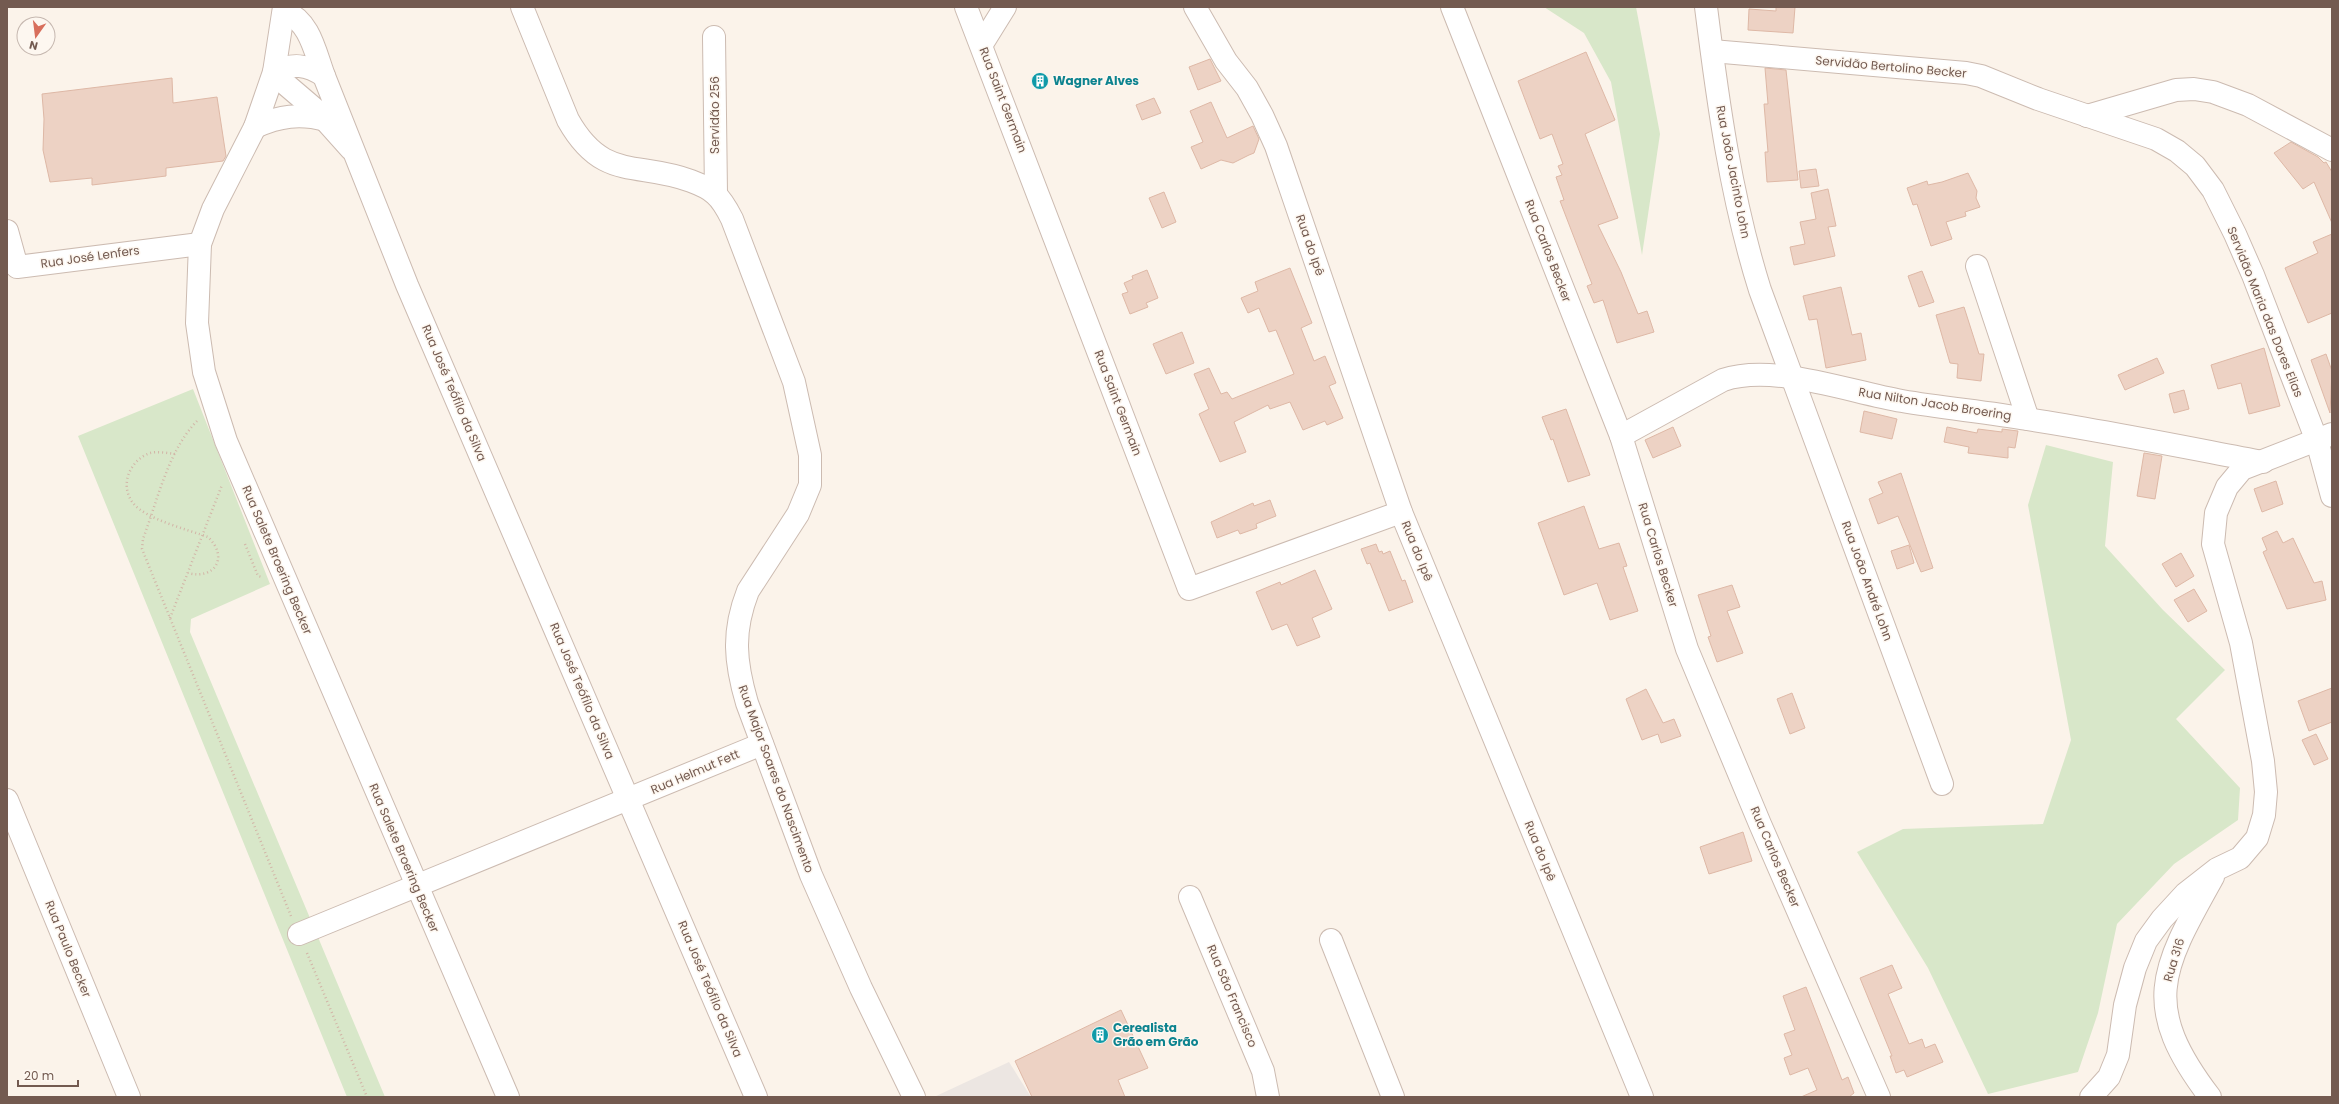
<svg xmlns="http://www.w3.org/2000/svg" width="2339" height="1104" font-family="Poppins,sans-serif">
<rect width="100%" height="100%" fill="#fbf3ea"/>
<path fill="#ece6e2" d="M1009 1062 1031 1097H934Z"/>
<g fill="#d8e7c9">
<path d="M1544 7H1636L1660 134 1642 255 1611 82 1584 33Z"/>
<path d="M193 389 270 584 191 619 190 632 385 1097H347L78 436Z"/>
<path d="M2046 445 2113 462 2105 546 2163 610 2225 670 2176 719 2240 788 2238 820 2174 864 2117 924 2098 1013 2078 1072 1988 1094 1928 968 1857 852 1903 829 2043 824 2071 740 2028 505Z"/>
</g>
<g fill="#edd2c4" stroke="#deb8a6">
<path d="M1776 7H1795L1793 33 1748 30 1749 9 1776 11Z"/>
<path d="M1586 52 1615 120 1585 134 1618 218 1598 225 1621 272 1638 314 1647 311 1654 332 1617 343 1603 300 1594 303 1587 286 1592 284 1560 201 1564 200 1556 177 1562 175 1558 166 1563 164 1552 134 1540 139 1518 81Z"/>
<path d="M1210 59 1221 81 1198 90 1189 67Z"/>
<path d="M1765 68 1786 70 1798 180 1767 182 1765 152H1768L1764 104H1768Z"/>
<path d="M172 78 173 103 217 97 226 156 223 161 166 168V176L92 185V178L50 182 43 150 44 119 42 94Z"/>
<path d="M1154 98 1161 113 1142 120 1136 105Z"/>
<path d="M1211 102 1227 138 1253 126 1259 139 1254 153 1249 155 1233 163 1221 160 1201 169 1191 147 1203 142 1190 111Z"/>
<path d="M2291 142 2318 157 2324 163 2326 162 2332 172V223L2314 182 2303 189 2274 153Z"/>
<path d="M1816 169 1819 186 1801 188 1799 171Z"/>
<path d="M1968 173 1977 191 1976 198 1980 207 1965 212 1966 216 1946 222 1952 239 1931 246 1917 204 1913 205 1907 188 1927 181 1928 185 1942 182Z"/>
<path d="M1828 189 1836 226 1828 227 1835 256 1794 265 1790 247 1805 244 1800 222 1816 219 1811 193Z"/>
<path d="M1164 192 1176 222 1162 228 1149 198Z"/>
<path d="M2332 234V313L2308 323 2285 268 2318 253 2313 242Z"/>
<path d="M1290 268 1312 323 1301 328 1314 361 1325 356 1336 383 1329 386 1343 418 1327 425 1325 421 1303 430 1290 402 1270 409 1268 405 1234 422 1246 452 1220 462 1199 414 1209 409 1194 374 1209 368 1221 394 1227 392 1232 399 1294 374 1276 330 1269 332 1259 308 1248 313 1241 298 1258 291 1255 282Z"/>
<path d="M1147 270 1158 298 1146 303 1148 307 1130 314 1122 294 1128 292 1124 283 1133 279 1132 276Z"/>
<path d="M1922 271 1934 302 1919 307 1908 276Z"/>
<path d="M1841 287 1852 335 1861 333 1866 360 1826 368 1817 319 1809 320 1803 296Z"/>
<path d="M1964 307 1979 354H1984L1981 381 1957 378 1958 364 1950 363 1936 315Z"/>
<path d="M1182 332 1194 363 1166 374 1153 344Z"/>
<path d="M2264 348 2280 406 2249 414 2241 383 2218 389 2211 365Z"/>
<path d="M2326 354 2332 371 2330 413 2311 360Z"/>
<path d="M2157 358 2164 373 2125 390 2118 375Z"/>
<path d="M2184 390 2189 409 2174 413 2169 394Z"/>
<path d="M1566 409 1590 475 1568 482 1553 439 1551 440 1542 417Z"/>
<path d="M1864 411 1897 419 1892 439 1860 432Z"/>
<path d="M1673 427 1681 446 1653 458 1645 440Z"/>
<path d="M1947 427 1977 433 1978 429 2002 432V429L2018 431 2015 448 2008 447V458L1968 453 1969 447 1944 442Z"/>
<path d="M2144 453 2162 456 2155 499 2137 496Z"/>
<path d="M1901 473 1933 568 1921 572 1898 516 1878 524 1869 499 1883 493 1878 482Z"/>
<path d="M2276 481 2283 504 2262 512 2254 489Z"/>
<path d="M1270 500 1276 516 1256 524 1257 528 1240 534 1238 530 1217 538 1211 522 1253 503 1254 506Z"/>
<path d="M1584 506 1599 549 1619 543 1627 566 1623 567 1638 611 1610 620 1597 583 1564 595 1538 523Z"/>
<path d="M2277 531 2283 543 2293 538 2314 583 2322 581 2326 600 2287 609 2263 552 2267 550 2262 538Z"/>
<path d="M1376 544 1379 552 1382 551 1383 554 1390 551 1402 581 1405 580 1413 602 1389 611 1370 563 1367 564 1361 549Z"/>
<path d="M1909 545 1914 563 1897 569 1891 551Z"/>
<path d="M2181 553 2194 576 2176 587 2162 564Z"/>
<path d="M1315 570 1332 609 1312 618 1320 637 1297 646 1287 624 1272 630 1256 592 1280 582 1281 585Z"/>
<path d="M1732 585 1740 607 1727 611 1743 653 1717 662 1708 637 1711 636 1698 595Z"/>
<path d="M2194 589 2207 611 2188 622 2174 600Z"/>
<path d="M2332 688V722L2309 731 2298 701Z"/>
<path d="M1646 689 1663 723 1674 719 1681 736 1661 743 1658 734 1642 740 1626 699Z"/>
<path d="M1792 693 1805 728 1790 734 1777 699Z"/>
<path d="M2316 734 2328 759 2314 765 2302 740Z"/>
<path d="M1743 832 1752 861 1709 874 1700 847Z"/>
<path d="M1892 965 1902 988 1888 994 1909 1044 1922 1039 1925 1048 1935 1044 1943 1062 1907 1077 1904 1070 1896 1073 1890 1056H1892L1860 978Z"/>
<path d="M1806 987 1842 1080 1848 1077 1854 1093 1849 1097H1801L1817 1090 1808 1068 1790 1075 1784 1058 1792 1055 1784 1034 1795 1030 1783 996Z"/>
<path d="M1121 1010 1148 1068 1118 1080 1125 1097H1032L1015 1061Z"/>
</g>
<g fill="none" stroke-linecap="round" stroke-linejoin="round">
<g stroke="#ccbbb1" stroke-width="24">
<g id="minor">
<path d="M284 7 274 72 255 127 213 209 200 244 197 323 204 372 226 441 508 1097"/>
<path d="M522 7 568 120C603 182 637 161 691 181 699 184 709 188 715 194 722 200 728 211 732 219L794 382 810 455V485L798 514 748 591C732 632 735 662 747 703L811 875 861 988 914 1097"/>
<path d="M966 7 1189 589 1401 512"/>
<path d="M1195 7 1226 61 1247 88 1262 115 1276 146 1401 512 1642 1097"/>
<path d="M1452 7 1621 436 1687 649 1760 824 1879 1097"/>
<path d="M1706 7C1718 103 1731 198 1760 290L1942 784"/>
<path d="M284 11C310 21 315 52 324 76"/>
<path d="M714 37 716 194"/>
<path d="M982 44 1005 7"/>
<path d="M1712 51 1966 73 1981 76 2038 99 2156 139 2177 151 2195 166 2213 190 2235 234 2253 275 2317 441 2332 496"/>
<path d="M2087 116 2176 90 2194 89 2213 92 2248 105 2332 150"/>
<path d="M255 127C279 116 300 113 326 120"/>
<path d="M351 149 317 111 283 82 274 72C292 63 307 64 324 76L407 285 756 1097"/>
<path d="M7 231 17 267 200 244"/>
<path d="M1977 266 2028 419"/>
<path d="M1621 436 1723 380C1774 363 1849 392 1902 401 1943 408 1986 412 2027 419 2106 431 2184 447 2263 462"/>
<path d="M7 800 129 1097"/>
<path d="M1190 897 1263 1071 1268 1097"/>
<path d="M299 934 762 744"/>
<path d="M1331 940 1393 1097"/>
<path d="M2091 1097 2109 1077 2118 1055 2125 1005 2135 968 2146 941 2162 919 2185 894 2217 869 2240 858 2257 838 2264 815 2266 792 2263 761 2241 643 2213 544 2216 513 2227 487 2242 469 2332 434"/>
<path d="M2210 1097C2140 1005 2161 970 2213 877"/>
</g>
</g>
<g stroke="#d2b5a7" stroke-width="2.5" stroke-dasharray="1 3" stroke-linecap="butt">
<path d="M197 421C168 451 158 499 143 539L142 549 291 916"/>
<path d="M175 454C167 453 157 451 150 453 130 460 119 485 133 503 145 519 189 530 208 537 229 557 215 580 188 573"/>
<path d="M245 544 258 576 262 577"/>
<path d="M170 618 222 485"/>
<path d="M307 953 367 1097"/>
</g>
<use href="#minor" stroke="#fff" stroke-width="22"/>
</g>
<defs>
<g id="building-disc" transform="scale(0.9)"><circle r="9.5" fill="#0f9aa8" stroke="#fdf7f0"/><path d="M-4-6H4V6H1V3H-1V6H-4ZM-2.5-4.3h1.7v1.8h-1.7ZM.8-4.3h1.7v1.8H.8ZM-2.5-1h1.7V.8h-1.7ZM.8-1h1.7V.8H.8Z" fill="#fff"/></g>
</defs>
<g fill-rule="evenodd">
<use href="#building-disc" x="1040" y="81"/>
<use href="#building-disc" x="1100" y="1035"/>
</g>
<g text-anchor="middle" stroke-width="3" stroke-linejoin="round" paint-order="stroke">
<g font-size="12" fill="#735a50" stroke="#fdf7f0">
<text transform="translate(1891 67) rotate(5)" y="4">Servidão Bertolino Becker</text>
<text transform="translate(1003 100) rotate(69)" y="4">Rua Saint Germain</text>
<text transform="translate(715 115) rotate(-90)" y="4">Servidão 256</text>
<text transform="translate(1733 172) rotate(79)" y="4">Rua João Jacinto Lohn</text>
<text transform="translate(1310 245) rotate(71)" y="4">Rua do Ipê</text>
<text transform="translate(1548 251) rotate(69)" y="4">Rua Carlos Becker</text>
<text transform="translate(90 257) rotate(-8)" y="4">Rua José Lenfers</text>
<text transform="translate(2265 312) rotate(68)" y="4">Servidão Maria das Dores Elias</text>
<text transform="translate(454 393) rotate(67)" y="4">Rua José Teófilo da Silva</text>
<text transform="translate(1118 403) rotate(69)" y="4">Rua Saint Germain</text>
<text transform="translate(1935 404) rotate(9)" y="4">Rua Nilton Jacob Broering</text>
<text transform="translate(1417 551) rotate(68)" y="4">Rua do Ipê</text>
<text transform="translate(1658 555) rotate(73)" y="4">Rua Carlos Becker</text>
<text transform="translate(277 560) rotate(67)" y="4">Rua Salete Broering Becker</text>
<text transform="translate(1867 581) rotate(70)" y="4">Rua João André Lohn</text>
<text transform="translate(582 691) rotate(67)" y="4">Rua José Teófilo da Silva</text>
<text transform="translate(695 772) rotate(-23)" y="4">Rua Helmut Fett</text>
<text transform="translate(776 779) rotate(70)" y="4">Rua Major Soares do Nascimento</text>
<text transform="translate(1540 851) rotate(68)" y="4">Rua do Ipê</text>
<text transform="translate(1775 857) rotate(67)" y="4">Rua Carlos Becker</text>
<text transform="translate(404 858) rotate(67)" y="4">Rua Salete Broering Becker</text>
<text transform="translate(68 949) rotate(68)" y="4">Rua Paulo Becker</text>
<text transform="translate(2174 960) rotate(-73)" y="4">Rua 316</text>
<text transform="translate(710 989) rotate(67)" y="4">Rua José Teófilo da Silva</text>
<text transform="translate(1232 996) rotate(67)" y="4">Rua São Francisco</text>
</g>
<g font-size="12" font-weight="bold" fill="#0d838f" stroke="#fdf7f0" text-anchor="start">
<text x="1053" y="85">Wagner Alves</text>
<text x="1113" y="1032">Cerealista<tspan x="1113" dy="14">Grão em Grão</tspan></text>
</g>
</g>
<rect width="2339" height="1104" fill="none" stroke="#735a50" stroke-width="16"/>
<g transform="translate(36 36) rotate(194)"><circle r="19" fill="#fdf7f0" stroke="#c6b8b0"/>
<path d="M0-3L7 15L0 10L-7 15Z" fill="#d86f5c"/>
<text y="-6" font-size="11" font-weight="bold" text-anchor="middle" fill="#735a50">N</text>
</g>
<path d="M18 1080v6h60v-6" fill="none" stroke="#735a50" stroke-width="2"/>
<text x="24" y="1080" font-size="12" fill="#735a50" stroke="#fdf7f0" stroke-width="3" paint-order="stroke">20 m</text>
</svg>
